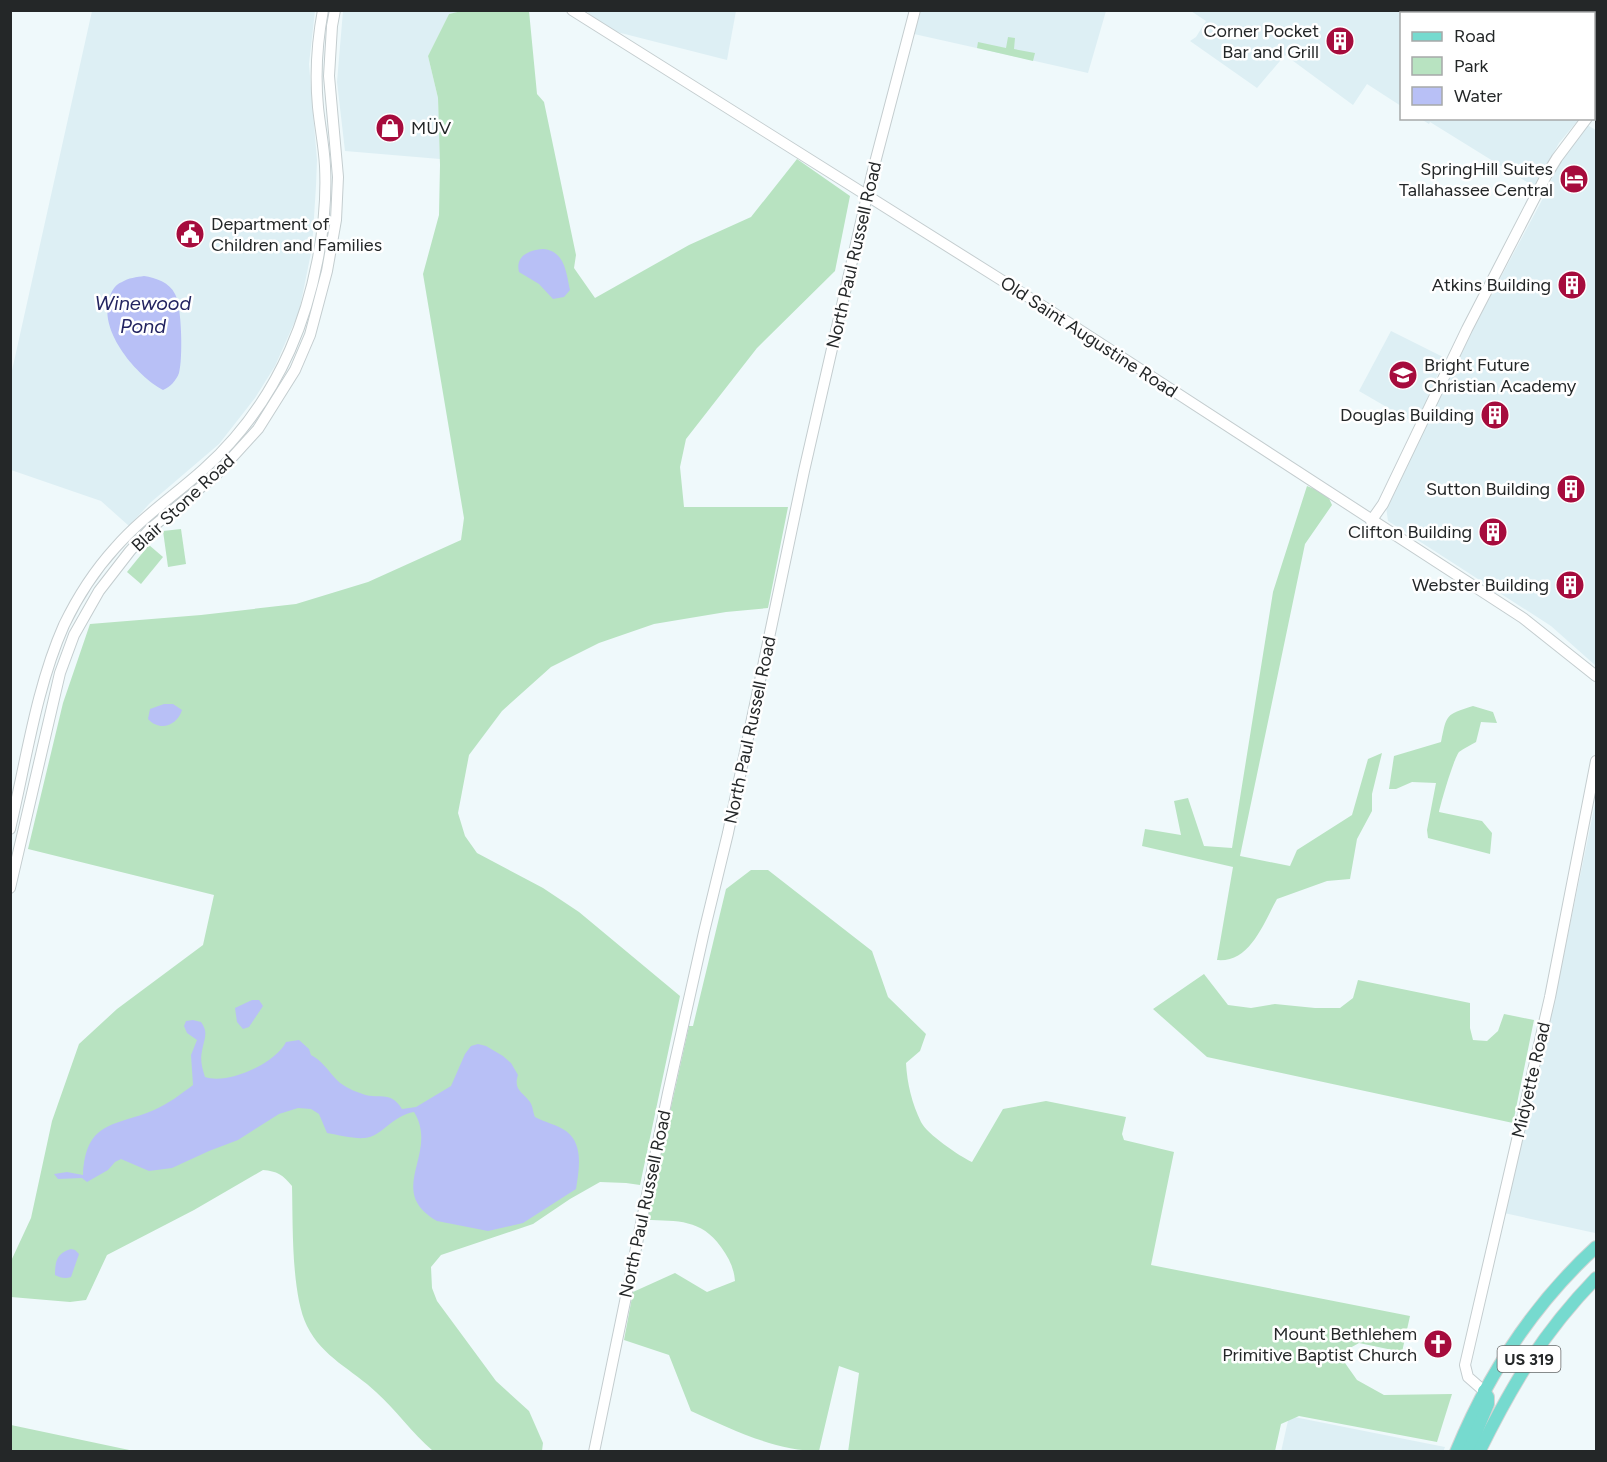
<svg xmlns="http://www.w3.org/2000/svg" width="1607" height="1462" font-family="Figtree,sans-serif">
<rect width="100%" height="100%" fill="#eff9fb"/>
<g fill="#ddeff4">
<path d="M92 11H315L309 64 317 160 316 186 312 248 299 312 275 366 255 398 219 444 150 503 129 526 101 501 11 470V375Z"/>
<path d="M343 11H466L449 14 428 56 438 98 440 159 345 151 337 82Z"/>
<path d="M586 11H736L727 60 609 30Z"/>
<path d="M921 11H1106L1088 73 914 34Z"/>
<path d="M1191 11H1397L1402 14 1401 106 1367 84 1353 105 1285 55 1257 88 1190 41 1196 37 1206 21Z"/>
<path d="M1560 11H1596V83L1594 81V14L1559 13Z"/>
<path d="M1421 119H1579L1559 143 1535 187 1430 122 1429 124Z"/>
<path d="M1587 125 1596 130V666L1551 626 1388 521 1386 507 1472 331 1542 200 1561 159Z"/>
<path d="M1391 331 1445 358 1416 424 1359 391Z"/>
<path d="M1596 799V1232L1595 1233 1504 1213 1559 978Z"/>
<path d="M1289 1416 1445 1447 1443 1452H1281Z"/>
</g>
<g fill="#b8e3c1">
<path d="M466 10 529 11 537 94 544 102 576 255 574 268 595 298 689 245 751 217 797 159 850 196 835 271 757 348 686 439 680 467 684 507H788L768 608 726 612 654 624 599 643 551 667 502 711 469 755 458 813 465 836 477 853 543 888 579 912 680 996 640 1185 626 1183 600 1182 570 1199 533 1224 441 1255 431 1267 432 1288 437 1301 496 1381 529 1411 543 1443 542 1451H433C412 1433 396 1410 376 1392 353 1370 322 1357 307 1326 291 1294 293 1223 292 1186 283 1175 277 1171 263 1170L194 1210 107 1255 86 1300 70 1302 11 1297V1261L31 1218 52 1121 79 1044 117 1009 203 945 214 895 28 849 63 703 90 624 201 615 296 604 368 582 461 540 464 518 423 274 439 215 440 165 438 98 428 56 449 14Z"/>
<path d="M1008 37 1015 38 1014 49 1035 53 1033 61 977 48 978 42 1006 48Z"/>
<path d="M1307 486 1327 494 1332 505 1305 544 1240 856 1290 866 1297 850 1352 815 1368 759 1382 753 1372 794V811L1357 839 1350 879 1327 881 1277 899C1263 924 1250 963 1217 960L1233 867 1142 846 1145 829 1181 835 1174 801 1188 798 1204 846 1232 848 1273 592Z"/>
<path d="M181 529 186 564 168 567 163 531Z"/>
<path d="M149 545 163 557 141 584 127 572Z"/>
<path d="M1473 706 1493 712 1497 723 1481 722 1476 742C1471 745 1464 748 1459 752 1454 758 1441 802 1439 812L1482 821 1492 833 1490 854 1428 838 1427 830 1436 783 1412 782 1396 789H1389L1394 756 1441 742C1447 714 1445 715 1473 706Z"/>
<path d="M751 870H768L872 951 888 997 926 1034 920 1051 906 1063C907 1083 912 1104 921 1122 927 1134 959 1156 972 1162L1003 1109 1046 1101 1126 1117 1122 1134 1124 1140 1174 1152 1151 1265 1410 1316 1402 1352 1359 1343 1350 1348 1345 1363 1357 1380 1384 1395 1452 1394 1437 1442 1299 1416 1281 1424 1275 1451 848 1452 859 1373 839 1366 819 1451C775 1451 731 1429 691 1411L669 1355 624 1340 633 1292 675 1273 707 1292 735 1281C734 1268 729 1258 721 1247 701 1219 678 1221 646 1220L689 1026H693L726 889Z"/>
<path d="M1204 974 1228 1005 1251 1008 1275 1004 1315 1008H1340L1353 998 1358 980 1470 1003V1028L1473 1040 1487 1041 1498 1031 1504 1014 1534 1020 1513 1123 1207 1057 1153 1009Z"/>
<path d="M11 1425 134 1451H11Z"/>
</g>
<g fill="#b8c0f6">
<path d="M543 249C565 251 566 272 570 290L564 297 553 299 539 284 519 272C515 256 529 250 543 249Z"/>
<path d="M144 276C156 278 169 282 175 294 182 306 183 360 179 373 176 381 170 387 163 390 137 376 99 332 109 300 111 292 114 285 122 282 128 278 137 277 144 276Z"/>
<path d="M164 704H173L182 710C178 724 161 733 148 719L150 709Z"/>
<path d="M252 1000H259L263 1006 249 1027 243 1029 237 1022 235 1008Z"/>
<path d="M193 1020 201 1022C209 1033 204 1039 202 1051 200 1060 202 1068 205 1077 228 1085 276 1063 286 1042L299 1040 309 1049 311 1055C322 1061 327 1069 335 1078 341 1085 351 1090 360 1093 378 1101 390 1089 402 1109L416 1107 451 1086 465 1054 471 1046 478 1044 486 1046 503 1056 511 1063 518 1075C513 1090 523 1092 530 1102 533 1106 533 1113 535 1117 544 1122 558 1125 566 1131 584 1144 579 1170 576 1189L523 1223 488 1231 437 1221C384 1190 440 1154 414 1112 393 1115 381 1137 365 1138 353 1139 339 1135 327 1133L319 1114 311 1109 298 1108 279 1114 238 1140 209 1151 172 1168 149 1171 121 1159 115 1162 108 1170 87 1182 82 1178 58 1179 54 1174 67 1172 83 1175C86 1120 114 1127 154 1110 168 1104 181 1094 193 1085L191 1055 197 1040 187 1033 184 1026 186 1021Z"/>
<path d="M71 1249 75 1250 79 1254 71 1277C64 1279 61 1278 55 1275 55 1261 57 1253 71 1249Z"/>
</g>
<g fill="none" stroke-linecap="round" stroke-linejoin="round">
<g stroke="#c4cdcf" stroke-width="12">
<g id="secondary">
<path d="M572 10 1049 310 1523 618 1596 676"/>
<path d="M1371 521 1383 504 1467 329 1546 176 1557 158 1587 118"/>
<path d="M10 829C26 762 36 688 64 625 77 598 95 570 115 548 142 517 174 496 204 469 241 436 270 395 290 350 314 296 328 225 325 166 324 146 320 127 318 107 315 75 317 42 323 10"/>
<path d="M10 888 60 673 74 635 99 591 130 551 150 529 217 474 258 429 295 370 310 335 327 271 336 220 338 177 329 76 332 26 335 10"/>
<path d="M1484 1391 1468 1377 1465 1365 1550 997 1596 761"/>
<path d="M594 1452 668 1093 704 932 728 833 804 471 872 174 915 10"/>
</g>
</g>
<g stroke="#d3d4d4" stroke-width="14">
<g id="primary">
<path d="M1436 10 1440 14"/>
<path d="M1456 10 1461 14"/>
<path d="M1594 93 1596 94"/>
<path d="M1594 107 1596 108"/>
<path d="M1456 1452C1488 1374 1535 1303 1596 1247"/>
<path d="M1468 1452 1488 1404V1397L1484 1391"/>
<path d="M1479 1452C1513 1383 1543 1333 1596 1278"/>
</g>
</g>
<use href="#secondary" stroke="#fff" stroke-width="10"/>
<use href="#primary" stroke="#76dacf" stroke-width="12"/>
</g>
<defs>
<g id="building-disc" transform="scale(1.5)"><circle r="9.5" fill="#a60c3d" stroke="#fff"/><path d="M-4-6H4V6H1V3H-1V6H-4ZM-2.5-4.3h1.7v1.8h-1.7ZM.8-4.3h1.7v1.8H.8ZM-2.5-1h1.7V.8h-1.7ZM.8-1h1.7V.8H.8Z" fill="#fff"/></g>
<g id="shop-disc" transform="scale(1.5)"><circle r="9.5" fill="#a60c3d" stroke="#fff"/><path d="M-5-2.5h2.3a2.7 3.5 0 0 1 5.4 0H5L5.5 6h-11ZM-1.5-2.5h3a1.5 2.3 0 0 0-3 0Z" fill="#fff"/></g>
<g id="hotel-disc" transform="scale(1.5)"><circle r="9.5" fill="#a60c3d" stroke="#fff"/><path d="M-6-4.5h1.5V1H6V5H4.5V3h-9V5H-6ZM-4 0a1.8 1.8 0 1 1 3.6 0ZM.5 0V-2.5h3Q6-2.5 6 0Z" fill="#fff"/></g>
<g id="civic-disc" transform="scale(1.5)"><circle r="9.5" fill="#a60c3d" stroke="#fff"/><path d="M-.6-6.5H3V-4.5H.6V-3L4-1V1h2V6H-6V1h2V-1L-.6-3ZM-1.2 2.5V6h2.4V2.5Z" fill="#fff"/></g>
<g id="school-disc" transform="scale(1.5)"><circle r="9.5" fill="#a60c3d" stroke="#fff"/><path d="M0-5L7-2L0 1L-7-2ZM-4 1L0 2.5L4 1V4Q0 6-4 4Z" fill="#fff"/></g>
<g id="church-disc" transform="scale(1.5)"><circle r="9.5" fill="#a60c3d" stroke="#fff"/><path d="M-1.2-6h2.4v3.5h3.3v2.4h-3.3V6h-2.4V-.1h-3.3v-2.4h3.3Z" fill="#fff"/></g>
</defs>
<g fill-rule="evenodd">
<use href="#building-disc" x="1340" y="41"/>
<use href="#shop-disc" x="390" y="128"/>
<use href="#hotel-disc" x="1574" y="179"/>
<use href="#civic-disc" x="190" y="234"/>
<use href="#building-disc" x="1572" y="285"/>
<use href="#school-disc" x="1403" y="375"/>
<use href="#building-disc" x="1495" y="415"/>
<use href="#building-disc" x="1571" y="489"/>
<use href="#building-disc" x="1493" y="532"/>
<use href="#building-disc" x="1570" y="585"/>
<use href="#church-disc" x="1438" y="1344"/>
</g>
<g text-anchor="middle" stroke-width="5" stroke-linejoin="round" paint-order="stroke">
<rect fill="#fff" stroke="#666868" stroke-width="1.5" x="1497.5" y="1346" width="63" height="26" rx="4.5"/>
<g font-size="16" font-weight="bold" fill="#242728">
<text x="1529" y="1365">US 319</text>
</g>
<g font-size="18" fill="#242728" stroke="#fff" text-anchor="end">
<text x="1319" y="37">Corner Pocket<tspan x="1319" dy="21">Bar and Grill</tspan></text>
<text x="411" y="134" text-anchor="start">MÜV</text>
<text x="1553" y="175">SpringHill Suites<tspan x="1553" dy="21">Tallahassee Central</tspan></text>
<text x="211" y="230" text-anchor="start">Department of<tspan x="211" dy="21">Children and Families</tspan></text>
<text x="1551" y="291">Atkins Building</text>
<text x="1424" y="371" text-anchor="start">Bright Future<tspan x="1424" dy="21">Christian Academy</tspan></text>
<text x="1474" y="421">Douglas Building</text>
<text x="1550" y="495">Sutton Building</text>
<text x="1472" y="538">Clifton Building</text>
<text x="1549" y="591">Webster Building</text>
<text x="1417" y="1340">Mount Bethlehem<tspan x="1417" dy="21">Primitive Baptist Church</tspan></text>
</g>
<g font-size="18" fill="#242728" stroke="#fff">
<text transform="translate(854 255) rotate(-77)" y="6">North Paul Russell Road</text>
<text transform="translate(1089 337) rotate(33)" y="6">Old Saint Augustine Road</text>
<text transform="translate(183 503) rotate(-43)" y="6">Blair Stone Road</text>
<text transform="translate(750 730) rotate(-78)" y="6">North Paul Russell Road</text>
<text transform="translate(1531 1080) rotate(-77)" y="6">Midyette Road</text>
<text transform="translate(645 1204) rotate(-78)" y="6">North Paul Russell Road</text>
</g>
<g font-size="20" font-style="italic" fill="#232461" stroke="#fff">
<text x="143" y="310">Winewood<tspan x="143" dy="23">Pond</tspan></text>
</g>
</g>
<rect width="1607" height="1462" fill="none" stroke="#242728" stroke-width="24"/>
<rect x="1400" y="12" width="195" height="108" fill="#ffffff" stroke="#a7a9a9" stroke-width="1.5"/>
<rect x="1412" y="32" width="30" height="9" fill="#76dacf" stroke="#a7a9a9" stroke-width="1.5"/>
<text x="1454" y="42" font-size="18" fill="#242728">Road</text>
<rect x="1412" y="57" width="30" height="18" fill="#b8e3c1" stroke="#a7a9a9" stroke-width="1.5"/>
<text x="1454" y="72" font-size="18" fill="#242728">Park</text>
<rect x="1412" y="87" width="30" height="18" fill="#b8c0f6" stroke="#a7a9a9" stroke-width="1.5"/>
<text x="1454" y="102" font-size="18" fill="#242728">Water</text>
</svg>
